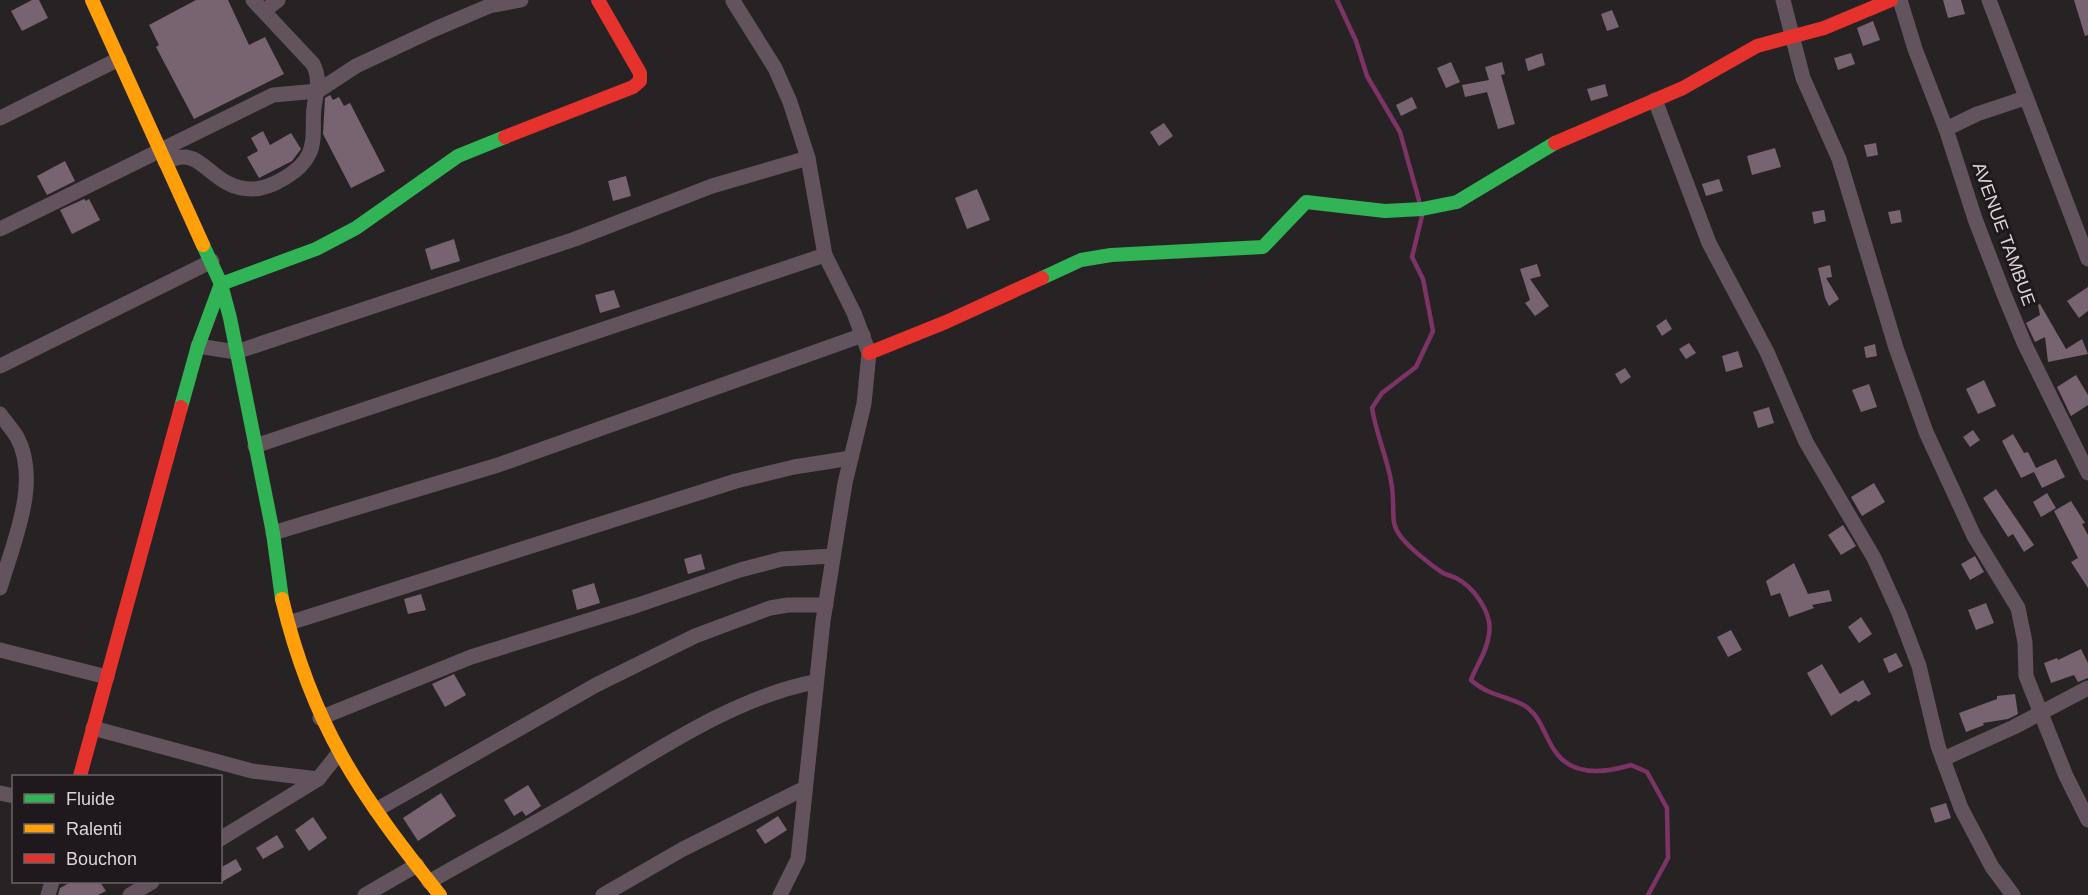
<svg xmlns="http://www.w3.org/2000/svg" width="2088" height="895" font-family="Arial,sans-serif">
<rect width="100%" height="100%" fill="#272325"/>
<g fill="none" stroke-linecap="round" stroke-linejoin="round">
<g stroke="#7d3366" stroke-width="4.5">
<path d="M1337 0 1356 41 1367 76 1400 132 1420 204"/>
<path d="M1422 216 1412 257 1423 279 1433 331 1416 367 1382 393 1372 408C1377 440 1393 469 1393 502 1394 516 1391 524 1401 537 1411 549 1429 564 1443 573 1447 575 1452 576 1456 578 1474 587 1493 614 1489 634 1487 652 1477 664 1471 680 1489 697 1515 697 1528 708 1543 720 1546 742 1558 755 1576 777 1608 772 1631 765L1647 772 1667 808 1668 858 1648 895"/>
</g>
</g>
<g fill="#776470">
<path d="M32 0H39L48 18 22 31 11 11Z"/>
<path d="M196 0H228L249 45 265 37 284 74 194 119 156 47 159 45 149 25Z"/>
<path d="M1943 0H1961L1965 14 1948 18Z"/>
<path d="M2074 0H2088V35L2085 36Z"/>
<path d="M1612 10 1619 27 1607 31 1601 14Z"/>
<path d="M1873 21 1880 40 1863 46 1857 28Z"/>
<path d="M1542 53 1545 65 1528 71 1525 59Z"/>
<path d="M1851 53 1855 64 1838 70 1834 58Z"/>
<path d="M1451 62 1460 82 1446 88 1437 68Z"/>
<path d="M1502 62 1505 74 1501 75 1515 124 1498 129 1487 92 1465 97 1462 85 1489 80 1485 67Z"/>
<path d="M1605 84 1608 96 1591 101 1587 89Z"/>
<path d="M330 95 333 100 339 97 344 106 350 103 385 171 351 188 323 134 325 98Z"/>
<path d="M1412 97 1417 108 1401 116 1396 105Z"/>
<path d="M1164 123 1173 136 1159 146 1150 132Z"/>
<path d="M263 131 270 145 291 133 301 149 292 161 259 178 247 157 258 151 251 138Z"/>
<path d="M1876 143 1878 155 1867 157 1864 145Z"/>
<path d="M1775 148 1781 167 1752 175 1747 156Z"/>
<path d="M65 161 75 181 47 195 37 176Z"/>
<path d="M626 176 631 196 613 201 608 181Z"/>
<path d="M1719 179 1723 191 1706 196 1702 184Z"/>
<path d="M977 189 990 220 967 229 955 198Z"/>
<path d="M84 199 86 201 89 199 100 220 72 234 60 210Z"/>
<path d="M1824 210 1826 221 1814 224 1812 212Z"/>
<path d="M1900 210 1902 222 1891 224 1888 212Z"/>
<path d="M454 239 460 261 431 270 425 249Z"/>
<path d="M1537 264 1541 276 1530 279 1549 306 1535 316 1525 303 1530 300 1520 269Z"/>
<path d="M1830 265 1832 277 1826 278 1839 299 1829 306 1825 298 1818 268Z"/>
<path d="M2088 287V311L2079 318 2067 301Z"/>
<path d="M614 290 620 307 600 313 595 295Z"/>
<path d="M2040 304 2066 349 2082 339 2088 354 2048 362 2045 337 2035 342 2026 323 2040 315 2038 305Z"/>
<path d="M1666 319 1672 329 1662 336 1656 326Z"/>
<path d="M1689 343 1696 353 1686 359 1679 349Z"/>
<path d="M1875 344 1877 356 1866 358 1864 347Z"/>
<path d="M1738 351 1743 367 1726 372 1722 356Z"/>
<path d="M1625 368 1631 377 1621 384 1615 374Z"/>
<path d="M2076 375 2088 395V405L2071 416 2057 387Z"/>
<path d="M1984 380 1996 406 1978 414 1966 389Z"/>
<path d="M1869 384 1877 407 1861 412 1852 390Z"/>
<path d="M1769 407 1774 423 1758 428 1753 412Z"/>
<path d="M1973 430 1980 440 1970 447 1963 437Z"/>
<path d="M2013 434 2024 453 2028 452 2036 468 2056 459 2065 477 2042 488 2034 472 2021 478 2002 441Z"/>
<path d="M1874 483 1885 502 1862 516 1851 497Z"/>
<path d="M1996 489 2034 545 2024 552 2013 534 2008 537 1983 498Z"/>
<path d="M2047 493 2056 508 2041 517 2033 502Z"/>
<path d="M2071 501 2085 523 2082 524 2088 535V588L2071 562 2078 558 2054 511Z"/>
<path d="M1843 525 1856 546 1841 555 1828 535Z"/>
<path d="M701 554 705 569 688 574 684 559Z"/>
<path d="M1975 556 1984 572 1970 580 1961 564Z"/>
<path d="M1794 563 1808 594 1829 590 1832 601 1812 605 1814 608 1789 617 1780 593 1771 596 1766 581Z"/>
<path d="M594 583 600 603 577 610 572 590Z"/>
<path d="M421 594 426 610 408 614 404 599Z"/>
<path d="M1986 603 1994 623 1976 630 1968 610Z"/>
<path d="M1861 617 1872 634 1859 643 1848 627Z"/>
<path d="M1731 630 1742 650 1728 657 1717 637Z"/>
<path d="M2081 649 2088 663V678L2078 682 2074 675 2051 683 2044 663 2057 658 2058 660Z"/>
<path d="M1896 653 1903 666 1889 673 1883 659Z"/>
<path d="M1822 664 1840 694 1863 680 1871 694 1858 702 1856 700 1831 716 1807 673Z"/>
<path d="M454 674 466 695 445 707 432 684Z"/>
<path d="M2015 694 2018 714 2008 719 1983 723 1984 725 1966 732 1959 713 1997 699V696Z"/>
<path d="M528 785 541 806 526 816 522 811 514 816 504 800Z"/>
<path d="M441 793 456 816 418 841 403 818Z"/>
<path d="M1946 803 1951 818 1935 823 1930 808Z"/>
<path d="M778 816 787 830 765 844 756 830Z"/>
<path d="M313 817 327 838 309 851 295 830Z"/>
<path d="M277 835 284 847 263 859 256 848Z"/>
<path d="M236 859 242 870 220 883V868Z"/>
<path d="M71 882H100L106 891 98 895H58L60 888Z"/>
</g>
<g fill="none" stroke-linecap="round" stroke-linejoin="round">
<g stroke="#62535d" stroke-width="15">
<path d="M1783 0 1803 78 1839 159 1896 348 1926 432 1974 536 2018 608 2025 642 2026 676 2066 776 2088 820"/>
<path d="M1900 0 1915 49 1946 129 1975 219 2003 292 2025 345 2088 473"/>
<path d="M1989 0 2088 259"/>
<path d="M733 1 775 68 790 102 808 158 825 255 854 313 869 353 864 404 845 483 823 621 798 859 780 895"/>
<path d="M264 11 278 0"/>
<path d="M1655 100 1709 243 1767 352 1806 442 1874 558 1899 613 1919 666 1938 746 1961 808 1992 867 2013 895"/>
<path d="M0 118 119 59"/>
<path d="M1946 129 1977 114 2025 98"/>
<path d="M165 162C170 160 177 157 183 157 205 156 216 189 252 189 270 189 301 172 309 154 316 140 312 123 314 108 316 92 321 79 313 64L253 0"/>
<path d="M0 229 273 95 318 91 356 66 435 29 489 6 521 0"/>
<path d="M198 346 236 352 575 239 712 186 808 158"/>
<path d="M0 366 212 261"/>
<path d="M0 414C5 421 12 429 17 437 41 482 13 543 0 588"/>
<path d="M255 446 825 255"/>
<path d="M273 533 498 465 863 335"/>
<path d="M289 623 736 481 794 467 851 458"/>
<path d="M0 650 107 677"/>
<path d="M320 718 471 657 638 605 740 570 782 559 832 556"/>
<path d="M93 728 252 771 318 779"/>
<path d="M1943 759 2014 727 2088 688"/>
<path d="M0 793 14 796"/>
<path d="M376 810 596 685 695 636 770 608 788 605H826"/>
<path d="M220 839 318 779 338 754"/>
<path d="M429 882C474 856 520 832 564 806 641 762 728 698 815 682"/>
<path d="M48 895 52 882"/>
<path d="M130 895 152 882"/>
<path d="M365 895 417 865"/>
<path d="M603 895 683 849 805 788"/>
</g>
<g stroke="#30b455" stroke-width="14">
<path d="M203 245 221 284 230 318 273 533 282 599"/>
<path d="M1042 278 1081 260 1111 255 1263 247 1306 202 1385 211 1422 209 1457 202 1555 143"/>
<path d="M181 407 198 346 221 284 316 249 356 228 458 156 505 137"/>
</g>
<g stroke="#ff9f0a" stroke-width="14">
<path d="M92 0 203 245"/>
<path d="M282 599C312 725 360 795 440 895"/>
</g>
<g stroke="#e5322d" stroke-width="14">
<path d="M505 137 633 87 640 81V73L598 0"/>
<path d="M1555 143 1683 88 1757 46 1824 28 1891 0"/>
<path d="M869 353 946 322 1042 278"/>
<path d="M80 776 181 407"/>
</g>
</g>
<g text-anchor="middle" stroke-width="6" stroke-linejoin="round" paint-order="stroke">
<g font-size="18" fill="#dbd5d8" stroke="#1f181c">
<text transform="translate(2004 234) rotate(70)" y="6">AVENUE TAMBUE</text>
</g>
</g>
<rect x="12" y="775" width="210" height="108" fill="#1f181c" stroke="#6a6467" stroke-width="1.5"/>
<rect x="24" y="794" width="30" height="9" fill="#30b455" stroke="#6a6467" stroke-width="1.5"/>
<text x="66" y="805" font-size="18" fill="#dbd5d8">Fluide</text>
<rect x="24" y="824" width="30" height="9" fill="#ff9f0a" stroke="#6a6467" stroke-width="1.5"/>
<text x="66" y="835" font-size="18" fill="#dbd5d8">Ralenti</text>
<rect x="24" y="854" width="30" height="9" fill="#e5322d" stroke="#6a6467" stroke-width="1.5"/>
<text x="66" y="865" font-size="18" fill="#dbd5d8">Bouchon</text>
</svg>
